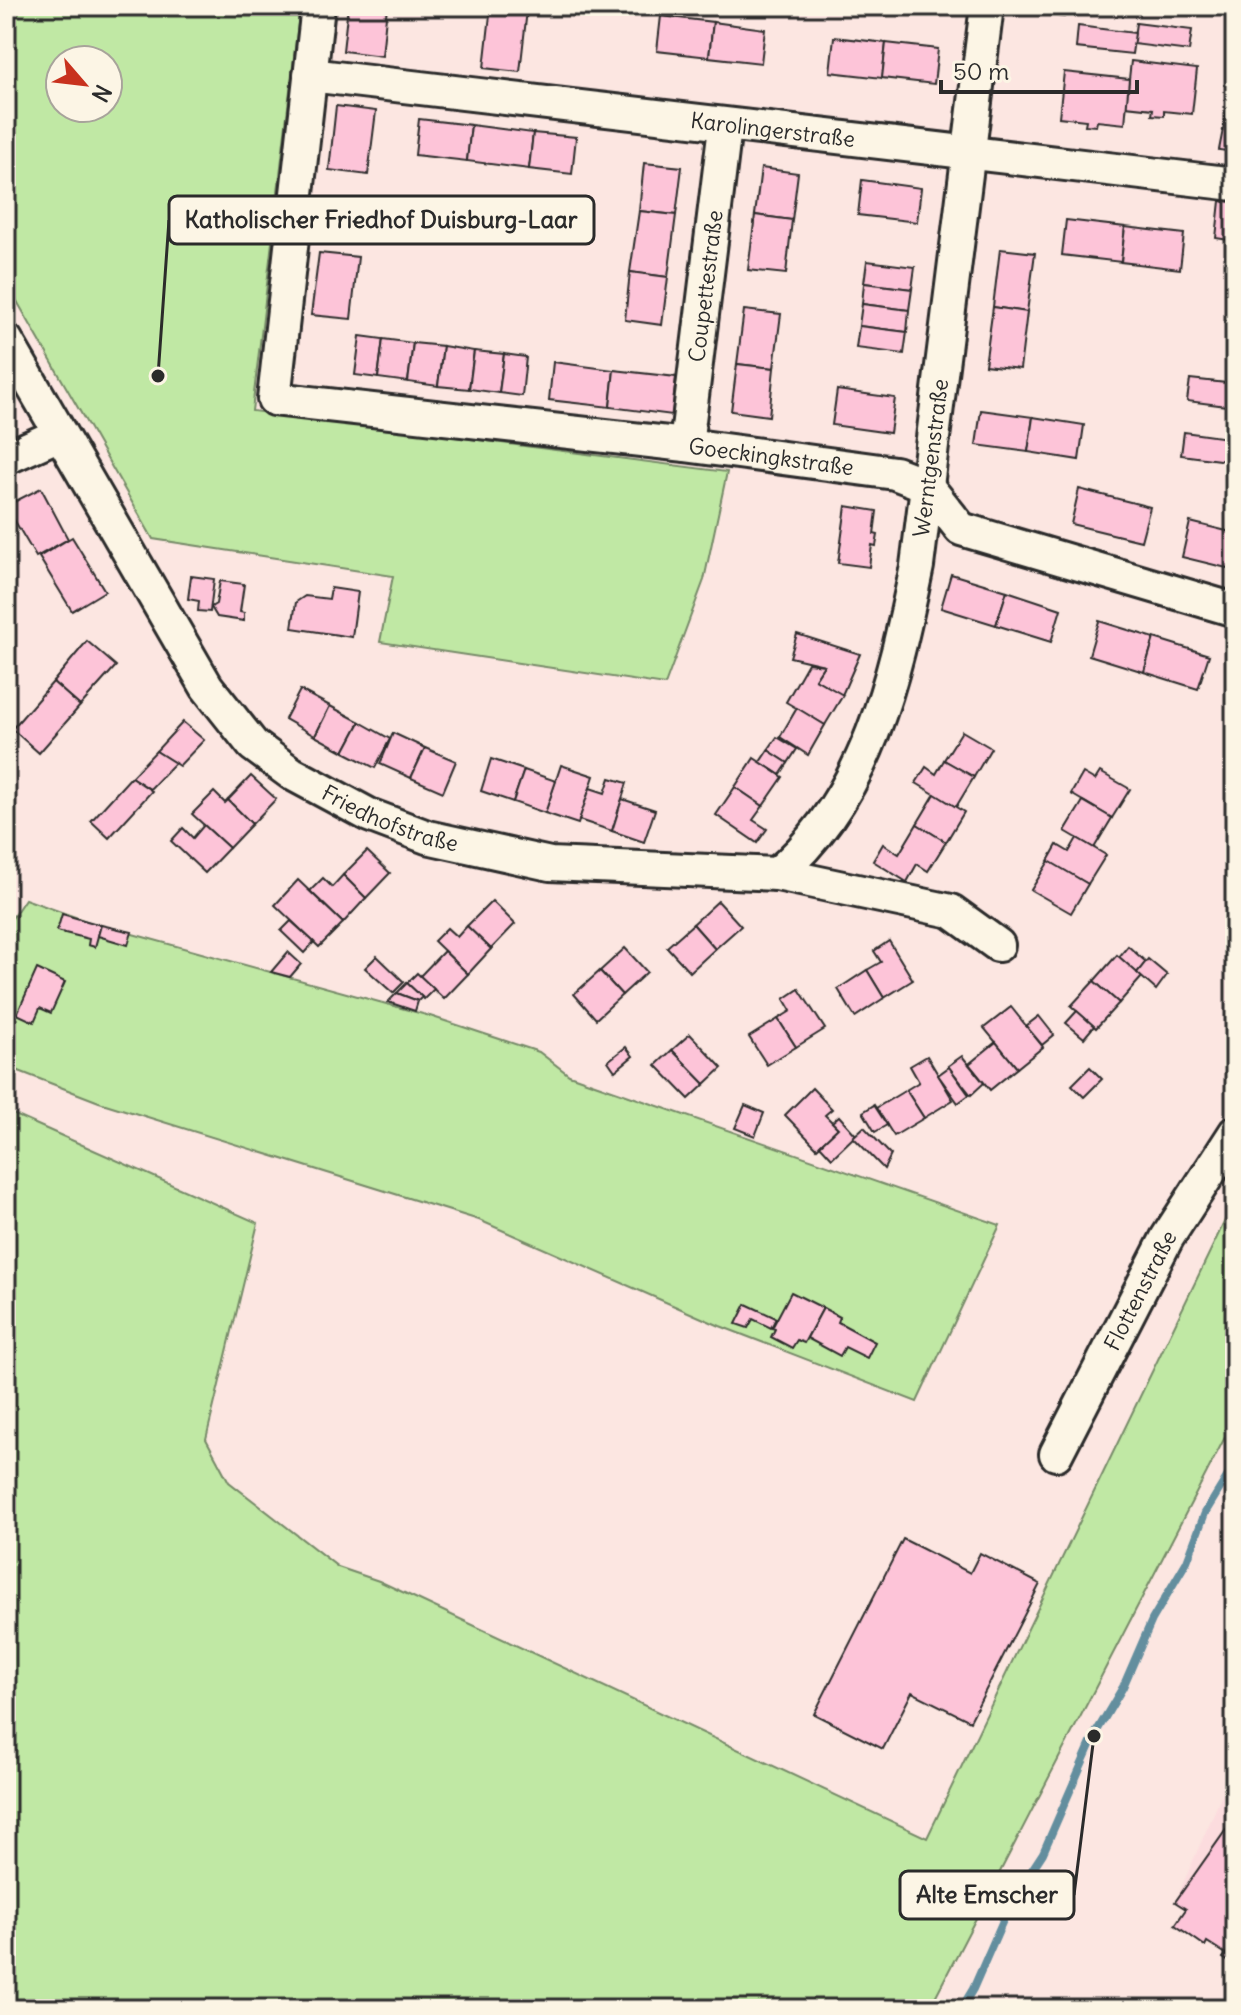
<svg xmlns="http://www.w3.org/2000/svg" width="1241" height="2015" font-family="Delius,sans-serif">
<rect width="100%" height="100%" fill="#fce6e1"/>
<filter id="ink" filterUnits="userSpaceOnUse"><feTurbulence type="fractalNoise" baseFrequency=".0125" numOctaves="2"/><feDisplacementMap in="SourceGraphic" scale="16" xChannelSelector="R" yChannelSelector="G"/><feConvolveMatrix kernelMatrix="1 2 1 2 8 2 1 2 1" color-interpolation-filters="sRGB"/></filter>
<g filter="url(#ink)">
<path fill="#fcdcde" d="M1235 1765V1943L1175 1902Z"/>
<g fill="#c0e8a4" stroke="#768a68" stroke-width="2" fill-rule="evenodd">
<path d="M6 6H300L252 411 727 472 704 580 665 685 380 642 393 576 153 539 6 282ZM60 60H108V108H60Z"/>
<path d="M25 899 89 922 430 1016 539 1052 569 1075 1000 1225 917 1402 720 1326 479 1220 99 1102 6 1066V927Z"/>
<path d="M6 1111 258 1223 206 1439 229 1482 338 1567 379 1581 927 1838 1232 1206 1235 1208V1418L929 2009H6Z"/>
</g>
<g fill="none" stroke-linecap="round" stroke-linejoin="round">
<path stroke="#638e9e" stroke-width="8" d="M961 2009 973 1989 1011 1902 1043 1853 1094 1736 1123 1687 1152 1620 1187 1561 1205 1513 1235 1464"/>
</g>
<g fill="#fdc4d8" stroke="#2b2b2b" stroke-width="2">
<path d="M348 6H387L382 56 343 51Z"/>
<path d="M491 6 527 10 520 72 484 68Z"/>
<path d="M1031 6H1065L1064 17 1030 13Z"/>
<path d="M661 16 713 22 709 57 657 51Z"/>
<path d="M713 22 765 29 761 63 709 57Z"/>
<path d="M1136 23 1192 30 1189 51 1133 44Z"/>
<path d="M1078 26 1135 33 1132 54 1076 48Z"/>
<path d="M834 37 886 43 882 78 830 72Z"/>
<path d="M886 43 938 49 934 84 882 78Z"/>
<path d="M1131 61 1197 69 1192 114 1164 111V116L1152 115 1153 109 1126 106Z"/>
<path d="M1064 72 1129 79 1125 124 1097 121 1096 126 1085 125 1086 120 1059 117Z"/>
<path d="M1230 94 1235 95V152L1219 150Z"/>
<path d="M336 106 376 111 368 175 329 170Z"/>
<path d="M419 119 471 125 467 161 415 155Z"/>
<path d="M471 125 533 133 529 169 467 161Z"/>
<path d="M533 133 576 137 572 174 529 169Z"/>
<path d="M644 163 682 167 676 215 639 211Z"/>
<path d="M761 168 798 173 792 220 755 215Z"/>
<path d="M862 180 921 188 917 222 858 215Z"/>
<path d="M1220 201 1235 202V241L1216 238Z"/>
<path d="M639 211 676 215 668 277 630 272Z"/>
<path d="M755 215 792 220 786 274 748 270Z"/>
<path d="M1066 220 1125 227 1121 262 1062 255Z"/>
<path d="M1125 227 1184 234 1180 269 1121 262Z"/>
<path d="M1000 249 1035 253 1027 312 993 307Z"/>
<path d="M319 253 358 257 351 319 311 315Z"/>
<path d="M867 261 915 267 912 289 864 283Z"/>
<path d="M630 272 668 277 662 325 625 320Z"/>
<path d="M864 283 912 289 909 310 862 304Z"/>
<path d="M862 304 909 310 907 332 859 326Z"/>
<path d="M993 307 1027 312 1020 369 985 365Z"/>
<path d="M744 310 781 314 774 368 737 364Z"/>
<path d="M859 326 907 332 904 354 856 348Z"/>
<path d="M360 336 383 339 378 378 355 375Z"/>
<path d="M383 339 413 343 408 382 378 378Z"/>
<path d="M413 343 443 346 438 386 408 382Z"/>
<path d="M443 346 474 351 469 389 438 386Z"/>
<path d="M474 351 504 354 499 393 469 389Z"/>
<path d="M504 354 526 357 522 396 499 393Z"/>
<path d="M553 362 614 370 610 407 549 400Z"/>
<path d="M737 364 774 368 769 416 731 411Z"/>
<path d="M614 370 676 377 672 415 610 407Z"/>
<path d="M1190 379 1235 384V407L1187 401Z"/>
<path d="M837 390 895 398 890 433 832 425Z"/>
<path d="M981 410 1033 417 1028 452 976 445Z"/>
<path d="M1033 417 1084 425 1079 460 1028 452Z"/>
<path d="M1184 432 1235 439V462L1181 455Z"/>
<path d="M41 488 68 539 36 557 6 506Z"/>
<path d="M1079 489 1150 507 1141 541 1071 524Z"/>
<path d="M846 506 877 511 874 534 878 535 876 546 872 545 869 567 838 563Z"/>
<path d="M1190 522 1235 533V570L1182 557Z"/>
<path d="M72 537 105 591 72 611 39 557Z"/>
<path d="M951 574 1007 591 996 625 941 608Z"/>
<path d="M191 576 214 579 210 612 198 611 199 601 188 599Z"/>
<path d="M220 581 244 584 240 612 244 613V621L217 617 211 607 216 604Z"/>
<path d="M331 588 358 592 352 637 292 628 296 602 305 596 329 599Z"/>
<path d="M1007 591 1061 609 1051 642 996 625Z"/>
<path d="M1099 621 1154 638 1144 672 1089 655Z"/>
<path d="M797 634 860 654 842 695 815 679 824 665 790 657Z"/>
<path d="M1154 638 1209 655 1198 689 1144 672Z"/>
<path d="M87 641 116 666 80 706 53 682Z"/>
<path d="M808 663 824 665 815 679 843 695 825 725 786 702Z"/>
<path d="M53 682 80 706 39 753 12 729Z"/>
<path d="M300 690 330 706 315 736 285 719Z"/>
<path d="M330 706 360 722 344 752 315 736Z"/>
<path d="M797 708 825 725 808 755 780 737Z"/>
<path d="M183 722 204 740 179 766 156 751Z"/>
<path d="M360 722 390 739 375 768 344 752Z"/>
<path d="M962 731 991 748 974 777 944 760Z"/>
<path d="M393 733 425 748 411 778 380 764Z"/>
<path d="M777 737 797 749 788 763 768 750Z"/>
<path d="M425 748 456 761 443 792 411 778Z"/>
<path d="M768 750 788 763 780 775 760 762Z"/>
<path d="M156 751 175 763 150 789 131 777Z"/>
<path d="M754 758 783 777 763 806 735 787Z"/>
<path d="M491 759 524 770 513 802 481 791Z"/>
<path d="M944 760 974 777 956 807 916 783 926 767 936 774Z"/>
<path d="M561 765 594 776 578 824 545 813Z"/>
<path d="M524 770 556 781 545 813 513 802Z"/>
<path d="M1100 772 1130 789 1112 818 1071 794 1083 773 1095 780Z"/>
<path d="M251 776 276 799 252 824 228 800Z"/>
<path d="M131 777 152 791 109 838 91 821Z"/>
<path d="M610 778 627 783 612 831 579 820 590 788 605 793Z"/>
<path d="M735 787 763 806 753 820 767 829 757 843 716 815Z"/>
<path d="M214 792 225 803 228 800 252 824 229 848 192 814Z"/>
<path d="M935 794 964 812 946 842 917 824Z"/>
<path d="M622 799 655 810 644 842 612 831Z"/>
<path d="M1083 801 1112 818 1094 848 1065 831Z"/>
<path d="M917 824 946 842 928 871 917 864 907 882 873 861 883 844 899 854Z"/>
<path d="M204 825 229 848 205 873 171 841 183 828 193 838Z"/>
<path d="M1077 838 1106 855 1088 884 1048 861 1057 845 1069 852Z"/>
<path d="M367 851 390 873 366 898 343 875Z"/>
<path d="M1049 861 1088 884 1071 913 1031 890Z"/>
<path d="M343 875 366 898 343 923 310 891 323 878 332 887Z"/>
<path d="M298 880 343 923 319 947 275 905Z"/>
<path d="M492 901 515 924 491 949 467 926Z"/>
<path d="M718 901 741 926 715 949 693 924Z"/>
<path d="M62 914 101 925 95 947 88 945 89 939 57 931Z"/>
<path d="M291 921 314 942 304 953 281 931Z"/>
<path d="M693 924 715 949 690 972 667 947Z"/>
<path d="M101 925 132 932 128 945 98 936Z"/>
<path d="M467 926 491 949 468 974 434 941 447 928 457 937Z"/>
<path d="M889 941 913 980 884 998 867 970 881 962 874 951Z"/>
<path d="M1128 946 1146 962 1137 973 1119 957Z"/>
<path d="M625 948 647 972 622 995 600 971Z"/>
<path d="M444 951 468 974 444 999 420 976Z"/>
<path d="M288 952 301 964 290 977 271 972Z"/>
<path d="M1117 955 1142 977 1119 1003 1094 981Z"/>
<path d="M377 956 404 982 393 993 365 968Z"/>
<path d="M1148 959 1167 975 1156 990 1137 973Z"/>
<path d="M37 969 65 982 51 1013 40 1008 34 1022 17 1014Z"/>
<path d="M867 970 884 998 855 1017 838 989Z"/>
<path d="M600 971 622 995 596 1019 574 994Z"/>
<path d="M417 973 434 989 424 999 407 983Z"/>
<path d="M1094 981 1119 1003 1096 1028 1071 1006Z"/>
<path d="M407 983 422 997 418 1001 397 993Z"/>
<path d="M799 989 825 1029 796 1047 778 1019 791 1011 784 999Z"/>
<path d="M397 993 418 1001 415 1011 388 1002Z"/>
<path d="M1011 1007 1043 1047 1017 1068 984 1028Z"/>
<path d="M1077 1011 1094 1026 1084 1038 1066 1023Z"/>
<path d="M1039 1016 1054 1035 1042 1045 1026 1026Z"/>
<path d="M778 1019 796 1047 767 1065 749 1037Z"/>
<path d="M690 1034 722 1068 705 1084 672 1050Z"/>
<path d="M996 1042 1017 1068 990 1090 969 1064Z"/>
<path d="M626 1047 633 1056 615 1071 608 1061Z"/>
<path d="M672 1050 705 1084 689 1099 656 1065Z"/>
<path d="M927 1056 953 1100 924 1118 906 1090 919 1082 910 1066Z"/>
<path d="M962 1056 984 1083 971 1095 948 1066Z"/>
<path d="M949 1067 969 1095 958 1103 938 1075Z"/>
<path d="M1090 1067 1102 1079 1084 1097 1072 1085Z"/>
<path d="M812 1088 832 1109 825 1115 838 1128 817 1148 785 1115Z"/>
<path d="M906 1090 924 1118 894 1136 876 1108Z"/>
<path d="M745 1105 764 1113 755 1136 735 1128Z"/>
<path d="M874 1105 887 1125 875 1132 863 1112Z"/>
<path d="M839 1116 856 1135 832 1158 820 1145 838 1128 832 1122Z"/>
<path d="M864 1127 891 1155 884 1169 853 1137Z"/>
<path d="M791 1292 823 1308 804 1343 797 1340 792 1348 771 1337 775 1329 772 1328Z"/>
<path d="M746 1304 776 1318 771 1328 753 1319 748 1328 736 1324Z"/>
<path d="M823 1308 840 1317 838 1322 875 1342 867 1358 845 1347 840 1356 807 1338Z"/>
<path d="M903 1539 970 1573 980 1553 1040 1584 970 1721 912 1692 883 1749 814 1714Z"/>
<path d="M1235 1817V1966L1223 1958 1226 1954 1207 1942 1205 1946 1175 1925 1186 1909 1175 1902Z"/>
</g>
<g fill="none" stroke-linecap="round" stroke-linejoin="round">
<g stroke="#2b2b2b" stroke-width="38">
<g id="street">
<path id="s1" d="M318 6 274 399 686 445 895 473 926 485 961 529 1235 610"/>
<path id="s2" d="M310 75 1235 184"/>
<path id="s3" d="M6 340 207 687 253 745 291 773 369 815 427 837 550 864 777 874 951 911 998 945"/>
<path id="s4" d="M686 445 725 127"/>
<path d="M6 458 60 434"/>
<path id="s5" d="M777 874C868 797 894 678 917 566L987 6"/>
<path id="s6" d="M1056 1454 1167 1238 1235 1133"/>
</g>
</g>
<use href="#street" stroke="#fcf5e5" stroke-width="32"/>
</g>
</g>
<g text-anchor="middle" stroke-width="8" stroke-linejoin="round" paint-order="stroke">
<g font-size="22" fill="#2b2b2b" stroke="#fcf5e5">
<text dy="8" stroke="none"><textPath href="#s2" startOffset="466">Karolingerstraße</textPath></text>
<text dy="8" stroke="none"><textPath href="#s4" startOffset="160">Coupettestraße</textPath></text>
<text dy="8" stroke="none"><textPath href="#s1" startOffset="896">Goeckingkstraße</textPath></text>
<text dy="8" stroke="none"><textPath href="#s5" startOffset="454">Werntgenstraße</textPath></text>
<text dy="8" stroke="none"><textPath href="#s3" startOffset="632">Friedhofstraße</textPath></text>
<text dy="8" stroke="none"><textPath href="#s6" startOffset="184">Flottenstraße</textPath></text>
</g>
</g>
<path fill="none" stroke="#2b2b2b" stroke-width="3" d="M158 376L169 220M1094 1736L1074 1895"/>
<g fill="#2b2b2b" stroke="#fcf5e5" stroke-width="3">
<circle cx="158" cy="376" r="8"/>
<circle cx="1094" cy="1736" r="8"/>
</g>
<g fill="#fcf5e5" stroke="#2b2b2b" stroke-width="3">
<rect x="169" y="196" width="425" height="48" rx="8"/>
<rect x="900" y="1871" width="174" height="48" rx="8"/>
</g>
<g font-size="24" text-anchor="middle" font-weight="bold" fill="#2b2b2b">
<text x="381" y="228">Katholischer Friedhof Duisburg-Laar</text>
<text x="987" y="1903">Alte Emscher</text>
</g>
<rect width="1241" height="2015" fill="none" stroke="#fcf5e5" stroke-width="32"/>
<rect x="16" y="16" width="1209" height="1983" fill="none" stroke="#2b2b2b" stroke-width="3" filter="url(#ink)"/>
<g transform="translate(84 84) rotate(118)"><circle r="38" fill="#fcf5e5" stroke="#a8a49b" stroke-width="2"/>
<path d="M0-6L14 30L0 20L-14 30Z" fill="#c8321e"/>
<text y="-12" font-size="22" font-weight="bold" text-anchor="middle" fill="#2b2b2b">N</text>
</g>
<path d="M941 80v12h196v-12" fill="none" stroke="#2b2b2b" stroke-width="4"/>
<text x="953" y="80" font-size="24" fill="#2b2b2b" stroke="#fcf5e5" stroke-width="6" paint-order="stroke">50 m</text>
</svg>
